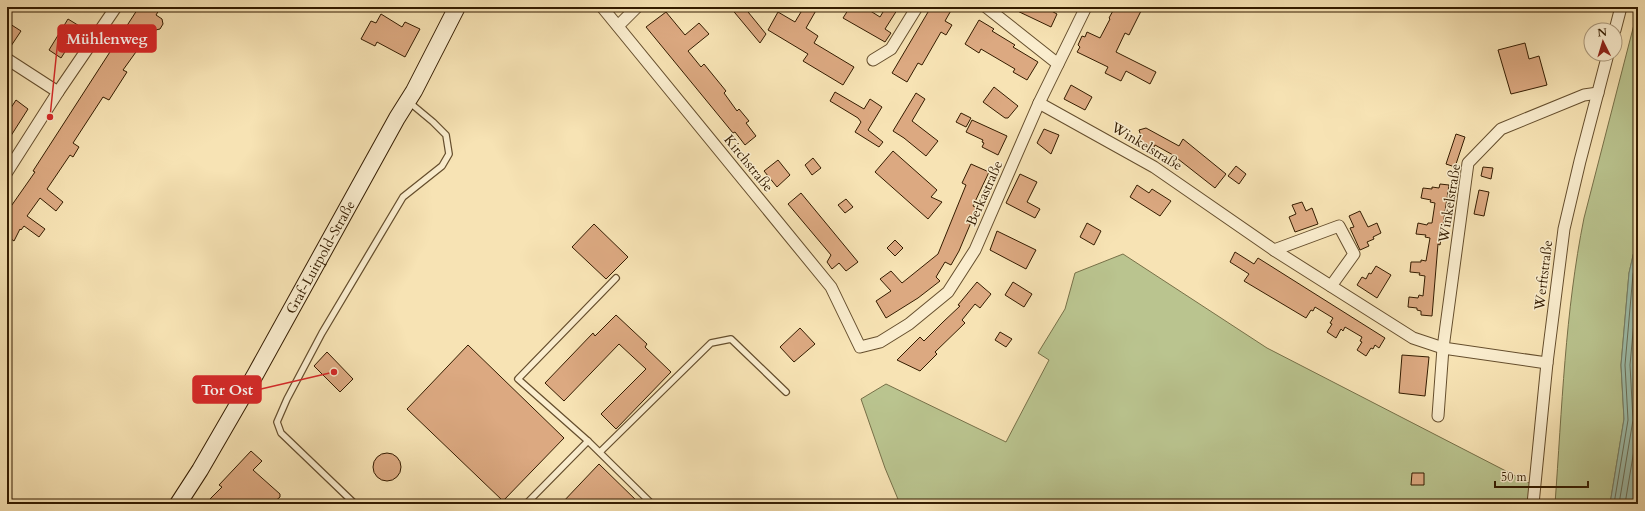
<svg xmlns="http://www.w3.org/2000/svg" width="1645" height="511" font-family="Cardo,serif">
<rect width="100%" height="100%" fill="#f7e3b4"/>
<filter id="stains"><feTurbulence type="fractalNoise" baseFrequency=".005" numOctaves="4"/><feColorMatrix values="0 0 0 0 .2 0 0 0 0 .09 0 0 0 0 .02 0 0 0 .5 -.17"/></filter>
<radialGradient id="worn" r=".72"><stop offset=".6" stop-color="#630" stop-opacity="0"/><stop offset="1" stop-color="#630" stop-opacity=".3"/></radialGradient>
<g fill="#bac48f" stroke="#777048">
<path d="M1638 9V227L1634 239 1635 247 1629 273 1621 365 1624 419 1610 504H1555C1562 409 1565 312 1584 218Z"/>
<path d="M1123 254 1267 348 1535 486 1533 504H900L885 468 861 399 886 384 1006 442 1049 360 1038 353 1065 309 1075 273Z"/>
</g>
<path fill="#9dbeac" stroke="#737d67" d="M1638 227V504H1610L1624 419 1621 365 1629 273 1635 247 1634 239Z"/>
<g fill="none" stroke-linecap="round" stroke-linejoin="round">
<g stroke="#686d56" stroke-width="1">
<path d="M1638 343 1636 365 1638 403"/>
<path d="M1614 504 1628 420 1625 365 1633 274 1638 256"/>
<path d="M1619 504 1633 420 1630 365 1638 278"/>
<path d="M1625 504 1638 426"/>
</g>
</g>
<g fill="#dca981" stroke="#341c00">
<path d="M139 7H161L156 15 162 19 163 24 160 29 151 31 123 70 127 72 109 100 103 97 73 143 79 147 73 157 70 155 47 189 63 202 56 211 40 198 27 216 45 229 39 237 24 226 21 230 20 229 14 241 7 236V212L35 172 33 171Z"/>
<path d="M730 7H744L766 34 760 43Z"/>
<path d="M804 7H818L806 28 818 36 814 43 854 67 843 85 803 61 808 54 768 30 778 12 795 22Z"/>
<path d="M850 7H864L880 17 886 7H899L885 29 891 33 885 42 843 18Z"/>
<path d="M931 7H953L945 21 952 25 946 35 941 32 922 65 918 63 907 82 892 73Z"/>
<path d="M1009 7H1044L1057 14 1051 27Z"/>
<path d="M1115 7H1143L1129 35 1125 33 1116 52 1156 72 1150 84 1126 71 1121 81 1105 73 1108 67 1077 52 1080 47 1078 45 1082 36 1085 37 1087 32 1100 38 1110 19 1109 18Z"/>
<path d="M666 12 685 35 699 23 709 34 688 51 701 67 704 64 726 91 724 93 737 111 739 109 749 121 746 123 756 136 745 145 735 132 733 133 646 27Z"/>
<path d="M381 14 402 27 405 22 420 29 405 57 377 42 375 46 361 39 371 21 376 23Z"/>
<path d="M68 19 81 27 61 58 49 50Z"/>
<path d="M979 20 994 29 992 31 1015 45 1013 47 1038 62 1027 80 1013 72 1015 69 981 49 979 53 965 44Z"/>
<path d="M7 22 21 31 7 52Z"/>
<path d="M1525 43 1529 59 1539 56 1547 85 1511 94 1498 50Z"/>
<path d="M1071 85 1092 97 1085 110 1064 99Z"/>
<path d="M994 87 1018 106 1008 118H1005L983 102Z"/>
<path d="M835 92 864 109 870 99 882 107 868 130 883 142 879 147 855 132 861 122 858 118 830 101Z"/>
<path d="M916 93 925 99 912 121 938 141 926 156 904 138 893 131Z"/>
<path d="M16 100 28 109 7 142V114Z"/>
<path d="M961 113 971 118 966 127 956 122Z"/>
<path d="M972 120 1007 136 998 155 982 147 984 143 982 142 983 140 966 132Z"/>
<path d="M1146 128 1179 146 1183 139 1226 174 1215 188 1173 155 1155 145 1153 149 1138 140 1141 136 1139 130Z"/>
<path d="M1044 129 1059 135 1051 154 1037 143Z"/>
<path d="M1456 134 1465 137 1455 167 1446 164Z"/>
<path d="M893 151 937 190 931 197 942 202 928 219 875 172Z"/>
<path d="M813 158 821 168 812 175 805 165Z"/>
<path d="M778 160 790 175 777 187 764 171Z"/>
<path d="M971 164 989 172 973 206 977 208 959 251 951 265 945 262 936 277 940 281 918 298 886 318 876 301 891 291 880 279 891 271 902 283 938 254 966 185 962 183Z"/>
<path d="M1236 166 1246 174 1239 184 1228 176Z"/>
<path d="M1483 167 1493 168 1491 179 1481 176Z"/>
<path d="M1020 174 1037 182 1027 202 1040 209 1035 218 1006 203Z"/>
<path d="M1440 184 1449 185 1440 245 1438 244 1432 316 1421 315V311L1417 310V308L1408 307 1409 297 1418 298 1419 295 1423 296 1425 276 1419 275 1420 273 1410 272 1411 262H1421V260L1426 261 1430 238 1425 237 1426 235 1416 234 1418 223 1427 225 1428 223H1432L1435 203 1430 202 1431 200 1421 198 1423 188 1432 189V187L1439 188Z"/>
<path d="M1137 185 1149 193 1152 189 1171 201 1160 216 1130 197Z"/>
<path d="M1479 190 1489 192 1484 216 1474 214Z"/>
<path d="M801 193 858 262 846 271 839 263 832 269 827 262 831 255 788 204Z"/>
<path d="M846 199 853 207 845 213 838 205Z"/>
<path d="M1302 202 1306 211 1312 208 1318 224 1295 232 1289 217 1296 214 1292 205Z"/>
<path d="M1360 211 1368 227 1377 223 1381 233 1373 237 1374 239 1367 242 1369 246 1360 250 1350 228 1354 227 1349 216Z"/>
<path d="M1087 223 1101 231 1094 245 1080 237Z"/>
<path d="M594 224 628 257 606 279 572 247Z"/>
<path d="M997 231 1036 250 1026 269 990 250Z"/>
<path d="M895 240 903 248 895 256 887 248Z"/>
<path d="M1235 252 1254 264 1258 258 1385 338 1379 348 1375 345 1373 349 1371 348 1366 356 1357 350 1362 342 1360 341 1362 337 1345 327 1343 331 1341 329 1336 338 1327 332 1332 324 1330 323 1333 318 1315 307 1313 311 1311 310 1306 318 1244 281 1249 274 1230 262Z"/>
<path d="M1376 266 1391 275 1377 298 1357 285 1362 277 1366 279 1369 273 1371 274Z"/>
<path d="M977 282 991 294 980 308 975 304 962 320 965 323 935 352 937 354 920 371 897 360 920 337 924 341 943 322 960 306 958 305Z"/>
<path d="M1013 282 1032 294 1024 307 1005 295Z"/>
<path d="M616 315 647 344 645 347 671 372 616 429 601 414 646 369 619 344 564 401 545 383 593 333 595 336Z"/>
<path d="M800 328 815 344 794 362 780 347Z"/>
<path d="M1000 332 1012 339 1006 347 995 340Z"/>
<path d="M468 345 564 438 503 501 407 409Z"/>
<path d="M327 352 353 379 340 392 314 366Z"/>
<path d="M1402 355 1429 357 1425 396 1399 393Z"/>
<path d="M251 451 262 461 253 470 280 494V497L272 504H205L222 487 219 485Z"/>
<circle cx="387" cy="467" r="14"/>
<path d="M599 464 640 504H561Z"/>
<path d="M1412 473H1424V485H1411Z"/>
</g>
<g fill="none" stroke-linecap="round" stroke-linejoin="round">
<g stroke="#654e2d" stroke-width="8">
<g id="lane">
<path d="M588 441 518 379 616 278"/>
<path d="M600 452 711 343 731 339 786 392"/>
<path d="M292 504 295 503 298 504"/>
<path d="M355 504 281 433 277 422 287 399 322 333 403 197 442 166 449 154 446 135 433 122 409 102"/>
<path d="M526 504 588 441 650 502"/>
</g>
</g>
<g stroke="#654e2d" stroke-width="13">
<g id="street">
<path d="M602 7 831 287 860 347 880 342 909 324 948 292 975 250 1039 103 1086 7"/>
<path d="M986 7 1058 64"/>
<path d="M618 26 637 7"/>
<path d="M1615 30 1621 7"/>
<path d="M7 59 58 92"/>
<path d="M873 60 891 49 917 7"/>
<path d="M1039 103 1154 167 1274 250 1413 338 1443 348 1547 363"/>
<path d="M7 172 58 92 116 7"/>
<path d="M1274 250 1339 226 1354 254 1331 286"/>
<path d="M1438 416 1443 348 1468 163 1501 129 1584 95 1598 93"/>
<path d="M1533 504 1547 363 1564 229 1580 161 1608 54"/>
</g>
</g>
<g stroke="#341c00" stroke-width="18">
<g id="secondary">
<path id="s1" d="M178 504 200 470 255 375 397 118 414 91 457 7"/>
</g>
</g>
<use href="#lane" stroke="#faedce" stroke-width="5.5"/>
<use href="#street" stroke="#faedce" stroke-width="11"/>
<use href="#secondary" stroke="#faedce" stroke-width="16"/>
</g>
<g text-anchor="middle" stroke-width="3" stroke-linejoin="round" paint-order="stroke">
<g font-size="14" fill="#341c00" stroke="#faedce">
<text transform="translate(1147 146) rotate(31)" y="5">Winkelstraße</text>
<text transform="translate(749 163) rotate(51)" y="5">Kirchstraße</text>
<text transform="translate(984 193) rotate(-66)" y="5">Berkastraße</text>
<text transform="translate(1449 203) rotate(-81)" y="5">Winkelstraße</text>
<text dy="5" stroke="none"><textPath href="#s1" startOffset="285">Graf-Luitpold-Straße</textPath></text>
<text transform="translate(1543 275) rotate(-83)" y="5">Werftstraße</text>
</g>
</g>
<path fill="none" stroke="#d62828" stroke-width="1.5" d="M50 117L58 39M334 372L261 389"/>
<g fill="#d62828" stroke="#faedce" stroke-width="1.5">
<circle cx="50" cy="117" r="4"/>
<circle cx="334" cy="372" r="4"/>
</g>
<g fill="#d62828" stroke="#d62828" stroke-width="1.5">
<rect x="58" y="25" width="98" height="27" rx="4"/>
<rect x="193" y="376" width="68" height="27" rx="4"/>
</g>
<g font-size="15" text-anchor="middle" font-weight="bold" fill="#fff">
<text x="107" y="44">Mühlenweg</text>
<text x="227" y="395">Tor Ost</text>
</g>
<rect width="1645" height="511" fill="none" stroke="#f7e3b4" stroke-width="24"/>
<rect x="8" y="8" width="1629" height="495" fill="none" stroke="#341c00" stroke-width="2"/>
<rect x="12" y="12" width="1621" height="487" fill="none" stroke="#341c00"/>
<g transform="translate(1603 42) rotate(355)"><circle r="19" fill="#faedce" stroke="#ab997c"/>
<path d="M0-3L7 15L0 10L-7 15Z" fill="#8f2418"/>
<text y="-6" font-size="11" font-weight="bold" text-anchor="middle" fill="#341c00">N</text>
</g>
<path d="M1495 481v6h93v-6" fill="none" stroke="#341c00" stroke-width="2"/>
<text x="1501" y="481" font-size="12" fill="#341c00" stroke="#faedce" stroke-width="3" paint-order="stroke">50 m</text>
<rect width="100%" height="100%" filter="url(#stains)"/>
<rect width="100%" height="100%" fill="url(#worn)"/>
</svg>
